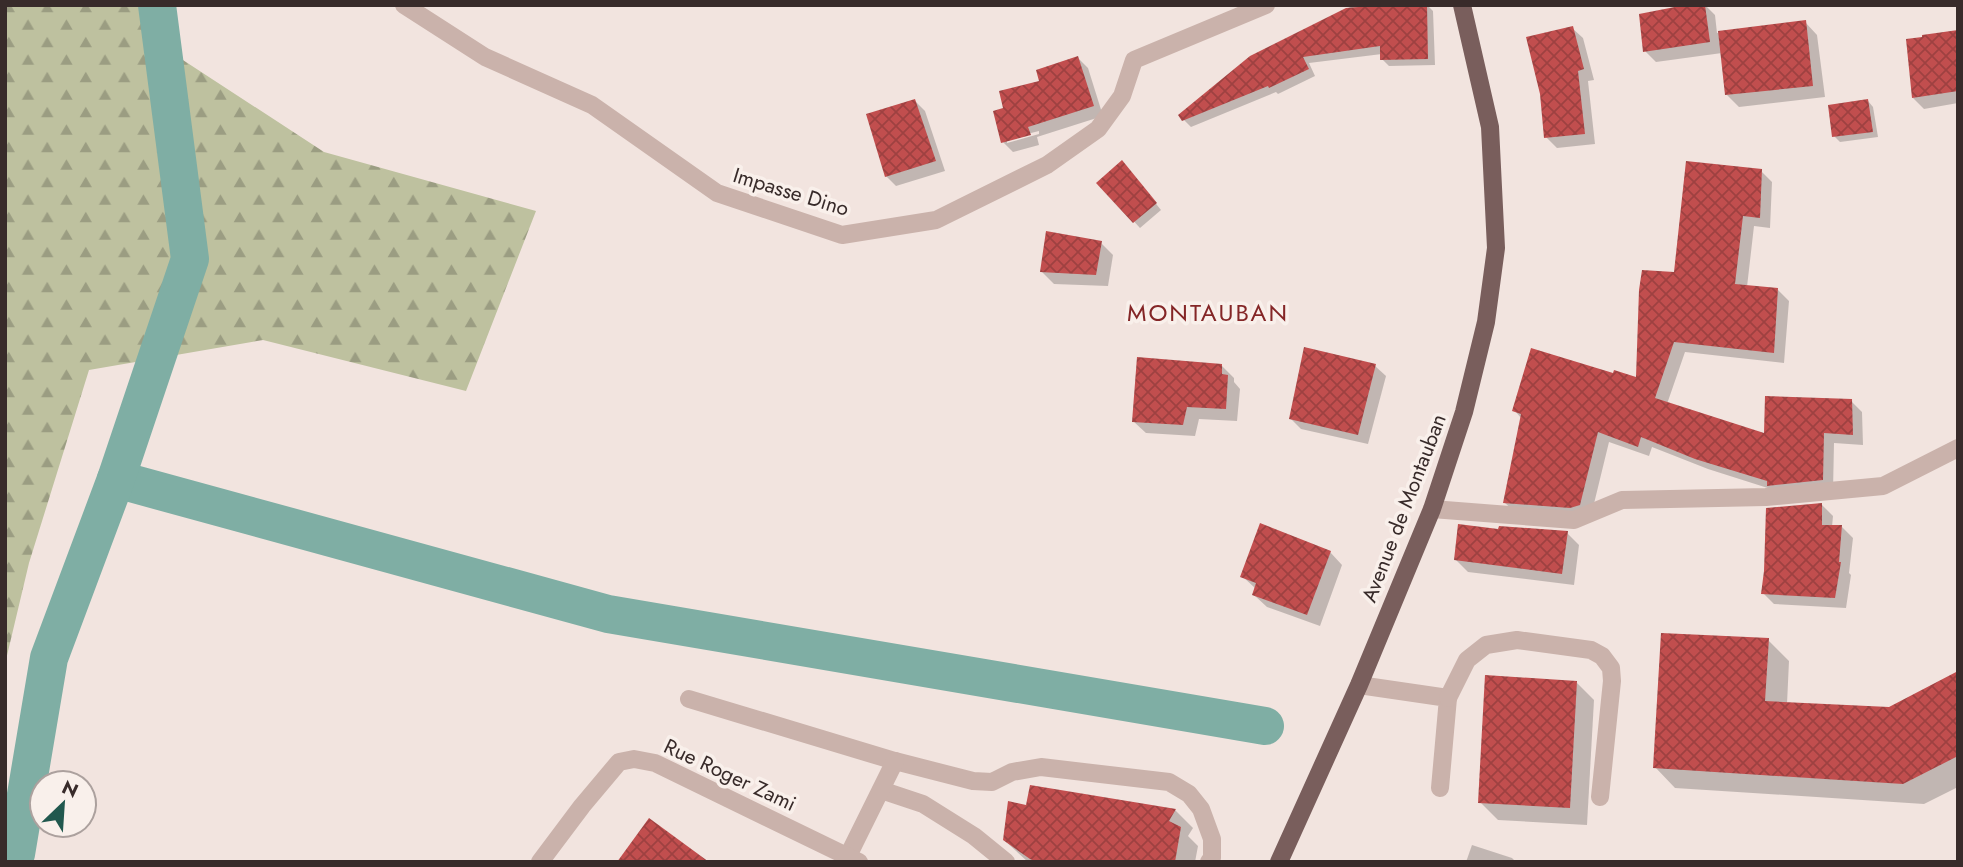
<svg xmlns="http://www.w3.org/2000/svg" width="1963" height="867" font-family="Jost,sans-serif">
<defs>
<pattern id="forest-firs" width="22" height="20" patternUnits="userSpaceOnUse" patternTransform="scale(1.75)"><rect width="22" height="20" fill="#bec19f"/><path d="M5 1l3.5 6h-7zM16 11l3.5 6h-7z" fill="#9b9d82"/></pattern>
<pattern id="building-cross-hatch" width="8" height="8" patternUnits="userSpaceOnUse" patternTransform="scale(1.75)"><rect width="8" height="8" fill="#c14e4e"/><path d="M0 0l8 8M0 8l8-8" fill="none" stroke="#9e4141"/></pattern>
</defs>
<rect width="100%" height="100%" fill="#f2e4df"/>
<path fill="url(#forest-firs)" d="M5 5H144L163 47 324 152 536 211 466 391 263 340 89 370 29 563 5 664Z"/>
<g fill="#0003" fill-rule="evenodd">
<path d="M1354 5H1375V7L1427 5 1433 11 1435 65 1389 66 1382 59V54L1309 63 1315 76 1278 94 1276 92 1191 127 1184 120 1251 58Z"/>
<path d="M1695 5H1705L1715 15 1717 33 1805 22 1817 35 1825 97 1739 107 1726 94 1722 53 1656 62 1645 51Z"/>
<path d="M1572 28 1583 38 1594 80 1588 81 1595 144 1557 148 1546 137 1541 94Z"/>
<path d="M1958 32V103L1924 109 1913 98Z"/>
<path d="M1078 58 1088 68 1103 116 1037 137 1039 145 1013 152 1003 142 1005 109ZM1039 131V134L1007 143V139Z"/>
<path d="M915 101 925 111 945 171 896 186 886 176Z"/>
<path d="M1868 101 1873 107 1878 137 1840 142 1834 136Z"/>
<path d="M1128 169 1161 210 1140 228 1099 183Z"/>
<path d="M1761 171 1772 182 1770 228 1754 226 1747 287 1778 290 1789 301 1784 363 1685 352 1667 404 1766 436 1851 401 1862 412 1863 445 1834 443 1833 491 1774 490 1708 469 1652 447 1649 456 1609 442 1591 516 1516 513 1505 503 1522 419 1514 410 1614 375 1637 379 1675 274Z"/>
<path d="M1101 243 1113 255 1108 286 1054 284 1042 272Z"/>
<path d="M1221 365 1234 378V382L1240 389 1237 421 1199 419 1195 436 1146 433 1133 421Z"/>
<path d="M1375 366 1386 376 1368 444 1301 429 1290 418Z"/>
<path d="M1822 505 1833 516 1832 527H1842L1853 538 1849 573 1851 575 1846 608 1774 604 1763 593Z"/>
<path d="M1500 531 1567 533 1579 545 1574 585 1468 572 1455 559Z"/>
<path d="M1330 552 1342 565 1320 626 1267 607 1254 595 1255 588 1242 576Z"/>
<path d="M1768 640 1789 661 1787 704 1890 709 1958 673V787L1924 804 1675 788 1655 767Z"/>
<path d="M1576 682 1594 700 1587 825 1498 820 1480 802Z"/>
<path d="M1028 807 1175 810 1193 828 1188 836 1198 846 1195 862H1028L1004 840Z"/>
<path d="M1472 845 1512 858 1516 862H1466Z"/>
</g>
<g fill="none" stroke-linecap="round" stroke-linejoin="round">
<g stroke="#7faea4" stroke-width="38">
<path d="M116 479 608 614 1265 726"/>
<path d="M16 854 49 658 116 479 190 259 157 5"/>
</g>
</g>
<g fill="url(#building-cross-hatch)">
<path d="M1384 5H1427L1428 59 1380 60V46L1303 57 1309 69 1269 88 1268 86 1182 121 1178 115 1250 56 1346 8Z"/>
<path d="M1685 5H1705L1710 42 1643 52 1639 14Z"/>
<path d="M1806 20 1813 86 1725 95 1718 31Z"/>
<path d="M1573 26 1584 69 1578 71 1585 134 1544 138 1540 94 1526 37Z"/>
<path d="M1958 30V91L1912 98 1906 39 1922 37V35Z"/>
<path d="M1078 56 1094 106 1028 127 1031 135 1001 143 993 111 1003 108 999 91 1039 81 1036 70Z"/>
<path d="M915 99 936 161 885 177 866 114Z"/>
<path d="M1868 99 1873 132 1832 137 1828 105Z"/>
<path d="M1122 160 1157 203 1133 223 1096 183Z"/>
<path d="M1686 161 1762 169 1760 218 1743 216 1735 284 1778 288 1774 353 1674 342 1655 398 1764 433 1765 396 1852 399 1853 435 1824 433 1823 480 1767 486V481L1695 459 1641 437 1638 447 1598 432 1580 505 1570 508 1503 503 1521 414 1512 411 1531 348 1613 373 1614 370 1636 377 1639 290 1642 270 1674 272Z"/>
<path d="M1046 231 1102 241 1096 275 1040 272Z"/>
<path d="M1304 347 1376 364 1358 435 1289 419Z"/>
<path d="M1137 357 1222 364V374L1228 375 1226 409 1187 407 1183 425 1132 422Z"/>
<path d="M1822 503V525H1842L1839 562H1841L1835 598 1761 594 1764 571 1766 508Z"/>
<path d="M1260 523 1331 551 1307 615 1252 595 1256 583 1240 577Z"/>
<path d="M1458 524 1498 529 1499 526 1568 531 1562 574 1454 560Z"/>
<path d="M1661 633 1769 638 1765 701 1889 707 1958 671V756L1903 784 1653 768Z"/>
<path d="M1485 675 1577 681 1570 808 1478 803Z"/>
<path d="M1030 785 1176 809 1169 821 1181 827 1175 862H1037L1030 859 1003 840 1008 801 1026 805Z"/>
<path d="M649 818 709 862H617Z"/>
</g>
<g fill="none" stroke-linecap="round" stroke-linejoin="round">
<g stroke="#cab2ab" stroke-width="18">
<path d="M404 5 485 57 592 105 717 193 842 235 936 220 1047 165 1098 129 1122 96 1134 60 1266 5"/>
<path d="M1432 509 1574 520 1622 500 1766 497 1883 486 1958 448"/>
<path d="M1359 685 1448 698 1440 788"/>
<path d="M1448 698 1467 660 1486 645 1517 640 1591 650 1602 656 1611 668 1612 681 1600 797"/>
<path d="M689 699 895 761 973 781 992 782 1012 772 1041 767 1169 782 1189 794 1201 809 1212 839V858L1209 862"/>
<path d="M881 790 923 804 974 836 1006 862"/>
<path d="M848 856 895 761"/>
<path d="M540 862 582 806 619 762 634 759 655 763 859 862"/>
</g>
<path stroke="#795e5c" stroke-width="18" d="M1279 862 1359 685 1432 509 1464 412 1486 322 1496 248 1490 127 1462 5"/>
</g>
<g text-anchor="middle" stroke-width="7" stroke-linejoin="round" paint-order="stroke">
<g font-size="21" fill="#382b2a" stroke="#f9f0eb">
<text transform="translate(791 192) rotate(17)" y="7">Impasse Dino</text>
<text transform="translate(1404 508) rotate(-69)" y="7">Avenue de Montauban</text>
<text transform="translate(730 775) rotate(25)" y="7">Rue Roger Zami</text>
</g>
<g font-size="24" letter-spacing="2" fill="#842627" stroke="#f9f0eb">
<text x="1208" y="321">MONTAUBAN</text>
</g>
</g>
<rect width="1963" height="867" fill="none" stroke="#382b2a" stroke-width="14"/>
<g transform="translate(63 804) rotate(25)"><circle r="33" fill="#f9f0eb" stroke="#aca19e" stroke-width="2"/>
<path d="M0-5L12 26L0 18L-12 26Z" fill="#21584e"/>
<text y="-10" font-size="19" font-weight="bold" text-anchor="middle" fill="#382b2a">N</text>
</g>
</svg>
